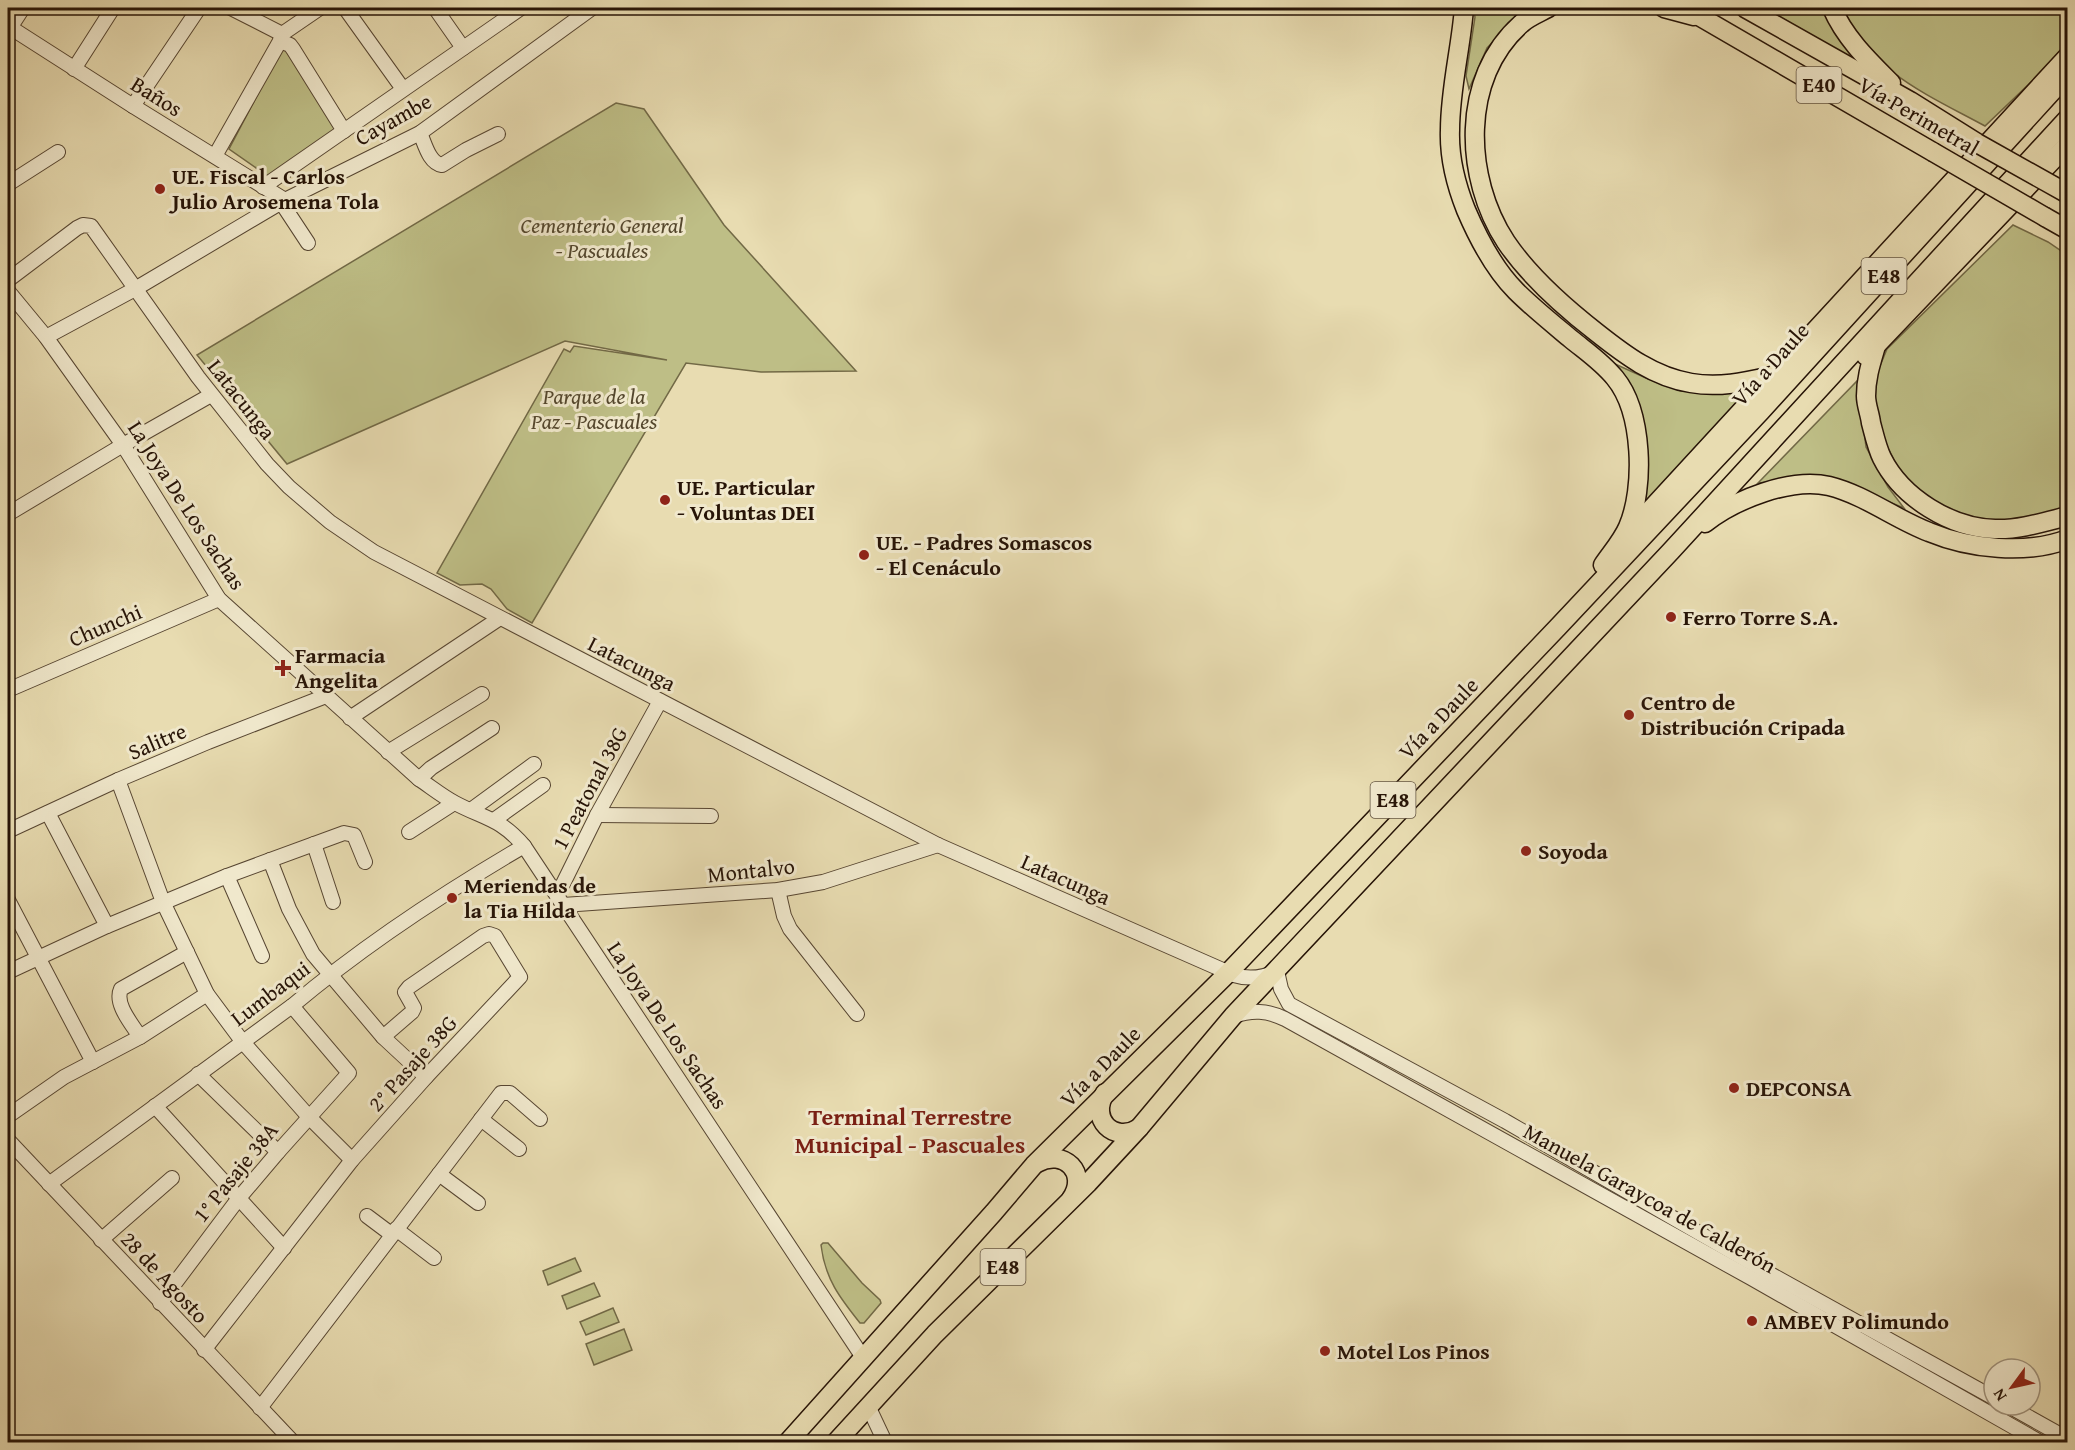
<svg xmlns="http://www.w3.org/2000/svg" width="2075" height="1450" font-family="'Gentium Book Plus',serif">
<rect width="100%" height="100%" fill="#e8dcb1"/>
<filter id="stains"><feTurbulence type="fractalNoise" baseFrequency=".00333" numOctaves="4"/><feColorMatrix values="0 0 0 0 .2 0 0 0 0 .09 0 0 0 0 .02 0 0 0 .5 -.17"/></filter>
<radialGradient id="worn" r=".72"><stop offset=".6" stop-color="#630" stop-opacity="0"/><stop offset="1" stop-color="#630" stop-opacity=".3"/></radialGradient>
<g fill="#bebe86" stroke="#726946" stroke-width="1.5">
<path d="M1473 8H1534L1522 13 1487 48 1469 89 1466 76 1475 17Z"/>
<path d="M1765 8H1827L1863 65Z"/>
<path d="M1844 8H2067V48L1985 126C1932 97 1864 69 1844 8Z"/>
<path d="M282 48 286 51 340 130 269 177 229 149Z"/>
<path d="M616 103 644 109 724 225 856 371 761 372 686 363 532 623 507 609 491 589 482 584 460 585 437 573 564 349 570 352 574 346 667 360 565 341 287 464 197 355Z"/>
<path d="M2013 225 2048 242 2067 255V510L2004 521 1974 519 1946 510 1918 492 1898 468 1883 438 1874 413 1875 378 1887 349Z"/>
<path d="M1615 364 1646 378 1681 391 1749 394 1633 522 1645 443Z"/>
<path d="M1858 380 1866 447 1888 487 1904 508 1837 481 1797 479 1758 483Z"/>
<path d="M823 1243H828L862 1283 880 1300 881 1303 864 1323H860C840 1298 825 1279 821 1245Z"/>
<path d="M575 1258 581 1271 548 1285 543 1271Z"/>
<path d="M594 1283 600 1296 567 1309 562 1296Z"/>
<path d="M613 1308 619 1322 586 1335 580 1322Z"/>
<path d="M624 1329 632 1350 594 1365 586 1344Z"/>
</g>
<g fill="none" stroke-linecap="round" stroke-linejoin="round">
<g stroke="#574632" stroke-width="16">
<g id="minor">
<path d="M231 8 282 34"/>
<path d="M345 8 403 89"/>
<path d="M435 8 463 48"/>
<path d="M8 26 133 106 285 200"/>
<path d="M10 28 23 8"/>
<path d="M280 41 290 45 293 49 344 131"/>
<path d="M74 69 113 8"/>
<path d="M133 106 199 8"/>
<path d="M420 133C425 144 429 163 442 165L466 150 498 134"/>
<path d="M215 156 280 41 282 34 320 8"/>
<path d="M8 184 58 152"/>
<path d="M263 187 521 8"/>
<path d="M281 202 308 243"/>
<path d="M8 280 77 228 83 225 91 226 198 377 267 464 289 487 330 522 374 552 938 845 1234 975C1250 980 1263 978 1277 971L1281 989 1289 1004 1505 1121 1772 1275 1994 1398"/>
<path d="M8 291 46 337 123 445 219 599 419 779C431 787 442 796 455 803 485 819 500 818 524 846L864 1359"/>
<path d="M46 337 135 289 285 200 420 133 592 8"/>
<path d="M8 514 123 445 211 395"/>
<path d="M8 690 219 599"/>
<path d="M350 718 500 618"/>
<path d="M388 752 482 694"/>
<path d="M419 779 431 768 492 728"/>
<path d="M118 780 163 902 207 994 242 1041 309 1117 352 1160"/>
<path d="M471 810 534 764"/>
<path d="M48 813 107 926"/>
<path d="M597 815 711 816"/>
<path d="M494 820 543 785"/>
<path d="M8 831 118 780 208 742 326 696"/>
<path d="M409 832 454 803"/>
<path d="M314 844 333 902"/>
<path d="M270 860 289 909 313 954 383 1037 426 1077"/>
<path d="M227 876 262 956"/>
<path d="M778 890 784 916 790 929 857 1014"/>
<path d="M557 896 597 815 660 701"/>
<path d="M8 900 93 1062"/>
<path d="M563 905 778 890 823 882 938 845"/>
<path d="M8 972 107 926 227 876 344 833 354 835 365 862"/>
<path d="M1233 1016C1252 1010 1267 1010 1285 1019L1751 1278 2040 1442"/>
<path d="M140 1037C132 1024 114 1004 121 989L187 952"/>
<path d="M198 1074 278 1152"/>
<path d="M155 1106 284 1248"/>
<path d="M8 1116 64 1077 140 1037 207 994"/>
<path d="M481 1119 519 1149"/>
<path d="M8 1140 293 1442"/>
<path d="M439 1174 478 1203"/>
<path d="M49 1184 292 1006C364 945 442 894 524 846"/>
<path d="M367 1216 391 1234"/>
<path d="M396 1229 434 1258"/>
<path d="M101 1240 172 1178"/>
<path d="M160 1303 239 1198 278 1152 349 1073 292 1006"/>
<path d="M204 1350 352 1160 426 1077 520 977 495 936 489 934 483 936 409 987 405 992 414 1008 412 1012 383 1037"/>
<path d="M2007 1405 2068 1439"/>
<path d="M260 1408 501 1093H510L540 1119"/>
<path d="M869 1408 885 1442"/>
</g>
</g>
<g stroke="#271407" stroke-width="21">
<g id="highway">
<path d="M1464 8C1461 48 1450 89 1450 130 1449 157 1456 185 1466 210 1478 238 1494 269 1516 291 1533 308 1553 324 1571 339 1587 352 1602 362 1615 378 1643 412 1645 488 1628 527 1622 541 1611 553 1603 565"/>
<path d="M1548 8C1539 13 1528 17 1521 24 1460 78 1464 178 1506 242 1529 276 1564 307 1596 332 1625 355 1654 377 1691 383 1719 388 1745 382 1772 376"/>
<path d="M1664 8 1694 16"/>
<path d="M1685 8 1933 152"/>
<path d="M1745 8 1910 101 1977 143"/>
<path d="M1832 8C1845 38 1868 60 1891 83"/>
<path d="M2045 217 2068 230"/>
<path d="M1876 346C1871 363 1866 378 1866 396 1866 405 1870 414 1871 423 1874 434 1877 448 1882 458 1902 498 1951 528 1995 529 2019 530 2044 522 2068 516"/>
<path d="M1866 356 2068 144"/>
<path d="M1705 523C1734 500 1791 477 1829 486 1865 495 1895 519 1929 532 1970 549 2026 555 2068 539"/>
<path d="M1629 533 2068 56"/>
<path d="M1105 1093C1089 1119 1114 1144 1139 1128"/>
<path d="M1037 1163C1064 1148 1089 1173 1071 1199"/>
<path d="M788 1442 994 1212 1034 1165 1228 973 1558 627 1761 411 2068 74"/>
<path d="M836 1442 935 1334 1088 1183 1139 1128 1233 1016 1671 551 2068 118"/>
</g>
</g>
<use href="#minor" stroke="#f0e8cc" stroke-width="14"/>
<use href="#highway" stroke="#e8dcb1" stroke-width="18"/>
<g stroke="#271407" stroke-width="21" stroke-linecap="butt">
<g id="highway-bridge">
<path d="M1977 143 2068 194"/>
<path d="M1933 152 2045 217"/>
</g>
</g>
<use href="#highway-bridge" stroke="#e8dcb1" stroke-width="18"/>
</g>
<g fill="#8f2418" stroke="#f0e8cc" stroke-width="2">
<circle cx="160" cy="189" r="6"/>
<circle cx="665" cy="500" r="6"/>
<circle cx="864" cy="555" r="6"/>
<circle cx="1671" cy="617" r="6"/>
<path d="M280 659h6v6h6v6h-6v6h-6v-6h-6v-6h6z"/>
<circle cx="1629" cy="715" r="6"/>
<circle cx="1526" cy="851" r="6"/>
<circle cx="452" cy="898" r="6"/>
<circle cx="1734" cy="1088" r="6"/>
<circle cx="1752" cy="1321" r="6"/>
<circle cx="1325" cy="1351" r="6"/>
</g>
<g text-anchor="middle" stroke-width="6" stroke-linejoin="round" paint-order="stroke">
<g fill="#f0e8cc" stroke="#635442" stroke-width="1.5">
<rect x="1796.5" y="67" width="45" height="36" rx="4.5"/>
<rect x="1861.5" y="258" width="45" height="36" rx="4.5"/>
<rect x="1370.5" y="782" width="45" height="36" rx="4.5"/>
<rect x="980.5" y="1249" width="45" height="36" rx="4.5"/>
</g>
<g font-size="21" font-weight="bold" fill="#271407">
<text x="1819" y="92">E40</text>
<text x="1884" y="283">E48</text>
<text x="1393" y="807">E48</text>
<text x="1003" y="1274">E48</text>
</g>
<g font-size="22" fill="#271407" stroke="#f0e8cc">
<text transform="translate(157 96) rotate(32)" y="8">Baños</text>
<text transform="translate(1919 116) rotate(30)" y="8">Vía Perimetral</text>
<text transform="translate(393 119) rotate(-29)" y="8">Cayambe</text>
<text transform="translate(1770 364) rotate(-48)" y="8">Vía a Daule</text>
<text transform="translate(242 399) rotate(52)" y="8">Latacunga</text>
<text transform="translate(187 505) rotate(57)" y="8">La Joya De Los Sachas</text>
<text transform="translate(105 625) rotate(-23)" y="8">Chunchi</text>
<text transform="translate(632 663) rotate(27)" y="8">Latacunga</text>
<text transform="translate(1438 718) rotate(-46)" y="8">Vía a Daule</text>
<text transform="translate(157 741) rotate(-23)" y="8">Salitre</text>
<text transform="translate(589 788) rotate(-62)" y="8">1 Peatonal 38G</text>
<text transform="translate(751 870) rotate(-6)" y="8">Montalvo</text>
<text transform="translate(1066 879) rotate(24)" y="8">Latacunga</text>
<text transform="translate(270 993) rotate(-37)" y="8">Lumbaqui</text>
<text transform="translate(668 1025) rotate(56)" y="8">La Joya De Los Sachas</text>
<text transform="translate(412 1063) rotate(-48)" y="8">2° Pasaje 38G</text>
<text transform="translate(1100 1066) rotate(-45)" y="8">Vía a Daule</text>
<text transform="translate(235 1172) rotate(-51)" y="8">1° Pasaje 38A</text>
<text transform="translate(1650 1198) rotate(29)" y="8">Manuela Garaycoa de Calderón</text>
<text transform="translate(165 1277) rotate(47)" y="8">28 de Agosto</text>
</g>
<g font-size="22" font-weight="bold" fill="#271407" stroke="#f0e8cc" text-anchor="start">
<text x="172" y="184">UE. Fiscal - Carlos<tspan x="172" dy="25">Julio Arosemena Tola</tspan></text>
<text x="677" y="495">UE. Particular<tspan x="677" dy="25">- Voluntas DEI</tspan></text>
<text x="876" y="550">UE. - Padres Somascos<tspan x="876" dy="25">- El Cenáculo</tspan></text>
<text x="1683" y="625">Ferro Torre S.A.</text>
<text x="295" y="663">Farmacia<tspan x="295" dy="25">Angelita</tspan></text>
<text x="1641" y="710">Centro de<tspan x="1641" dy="25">Distribución Cripada</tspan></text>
<text x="1538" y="859">Soyoda</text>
<text x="464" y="893">Meriendas de<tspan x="464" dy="25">la Tia Hilda</tspan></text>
<text x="1746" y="1096">DEPCONSA</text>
<text x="1764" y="1329">AMBEV Polimundo</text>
<text x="1337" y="1359">Motel Los Pinos</text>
</g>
<g font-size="22" font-style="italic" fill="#54472d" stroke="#f0e8cc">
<text x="602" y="233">Cementerio General<tspan x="602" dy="25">- Pascuales</tspan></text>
<text x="594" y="404">Parque de la<tspan x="594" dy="25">Paz - Pascuales</tspan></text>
</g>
<g font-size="24" font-weight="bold" fill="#7a1f14" stroke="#f0e8cc">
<text x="910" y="1125">Terminal Terrestre<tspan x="910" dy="28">Municipal - Pascuales</tspan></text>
</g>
</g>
<rect width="2075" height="1450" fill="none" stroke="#e8dcb1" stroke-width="30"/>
<rect x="9" y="9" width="2057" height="1432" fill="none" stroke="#271407" stroke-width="3"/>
<rect x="15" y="15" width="2045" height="1420" fill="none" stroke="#271407" stroke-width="1.5"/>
<g transform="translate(2012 1387) rotate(237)"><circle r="28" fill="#f0e8cc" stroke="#a0937d" stroke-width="1.5"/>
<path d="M0-4.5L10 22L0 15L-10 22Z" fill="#8f2418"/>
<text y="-9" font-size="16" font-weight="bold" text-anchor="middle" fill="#271407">N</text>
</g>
<rect width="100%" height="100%" filter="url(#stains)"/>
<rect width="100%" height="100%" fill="url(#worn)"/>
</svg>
